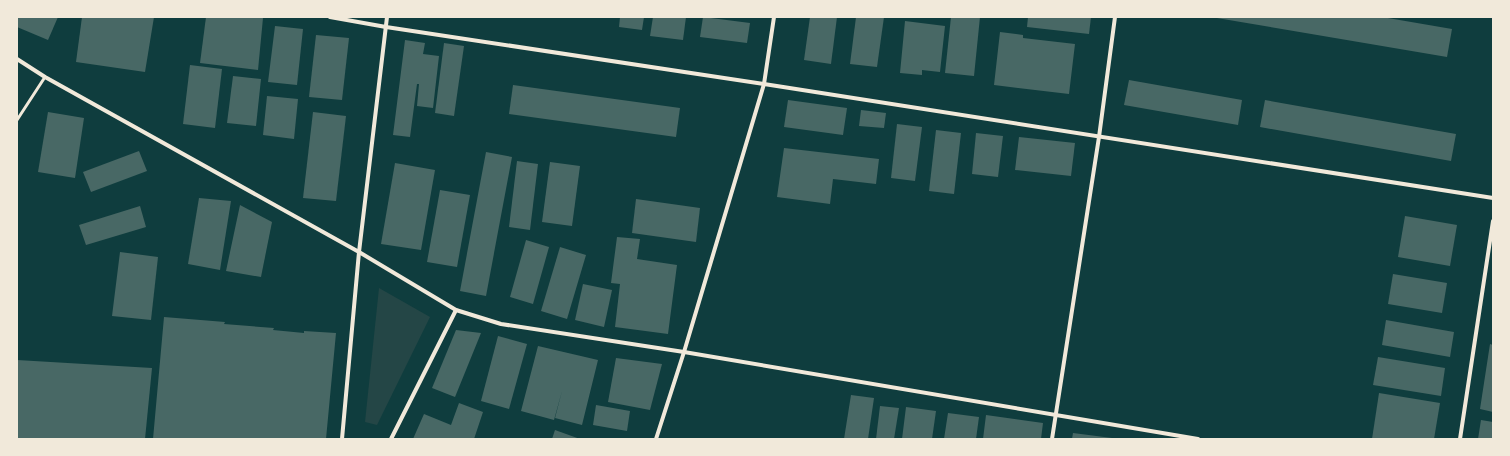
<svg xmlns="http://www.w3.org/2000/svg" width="1510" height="456" font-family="'Zilla Slab',serif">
<rect width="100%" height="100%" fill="#0f3d3e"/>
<path fill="#244646" d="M379 288 430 317 377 425 365 422Z"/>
<g fill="#486865">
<path d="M17 17H58L48 40 17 27Z"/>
<path d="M82 17H154L145 72 76 62Z"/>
<path d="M206 17H251L263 18 258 70 200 63Z"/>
<path d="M620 17H644L642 30 619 27Z"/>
<path d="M653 17H686L683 40 650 36Z"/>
<path d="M703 17 750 23 747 43 700 37Z"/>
<path d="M810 17H837L831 64 804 60Z"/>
<path d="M856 17H884L877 67 850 64Z"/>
<path d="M951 17H980L974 76 945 73Z"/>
<path d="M1028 17H1091L1089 34 1027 27Z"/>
<path d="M1211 17H1382L1452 29 1447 57Z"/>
<path d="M905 21 945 26 940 72 922 70V75L900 73Z"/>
<path d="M275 26 303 29 297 85 268 82Z"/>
<path d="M1000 32 1023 35V38L1075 44 1069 94 994 85Z"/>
<path d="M316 35 349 38 342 100 309 97Z"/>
<path d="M405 40 425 43 423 54 439 56 433 108 417 106 419 84H417L410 137 393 135Z"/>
<path d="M444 43 464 46 454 116 435 113Z"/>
<path d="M190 65 222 69 215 128 183 124Z"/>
<path d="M233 76 261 79 256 126 227 123Z"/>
<path d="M1129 80 1242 100 1238 125 1124 105Z"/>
<path d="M513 85 680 108 676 137 509 114Z"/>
<path d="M267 96 298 99 294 139 263 135Z"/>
<path d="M788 100 847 108 843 135 784 127Z"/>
<path d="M1265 100 1456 134 1451 161 1260 127Z"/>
<path d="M861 110 886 113 884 128 859 126Z"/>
<path d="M48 112 84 118 75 178 38 172Z"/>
<path d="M313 112 346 116 336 201 303 198Z"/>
<path d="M897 124 922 127 915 181 891 178Z"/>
<path d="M936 130 961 133 954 194 929 191Z"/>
<path d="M976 133 1003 136 998 177 972 174Z"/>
<path d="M1019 137 1075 143 1071 176 1015 170Z"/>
<path d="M784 148 879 159 876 184 833 179 830 204 777 197Z"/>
<path d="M139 151 147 171 91 192 83 172Z"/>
<path d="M486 152 512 157 486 296 460 291Z"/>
<path d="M517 161 538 164 530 230 509 227Z"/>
<path d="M550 162 580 166 572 226 542 222Z"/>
<path d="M395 163 435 170 421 250 381 244Z"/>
<path d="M440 190 470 195 457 267 427 262Z"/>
<path d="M199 198 231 201 220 270 188 264Z"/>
<path d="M636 199 700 208 696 242 632 233Z"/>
<path d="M240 205 272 222 261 277 226 271Z"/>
<path d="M140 206 146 227 86 245 79 225Z"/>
<path d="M1405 216 1457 225 1450 266 1398 257Z"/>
<path d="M617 237 640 239 637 259 677 265 668 334 615 327 620 284 611 283Z"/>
<path d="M526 240 549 247 533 304 510 297Z"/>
<path d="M560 247 586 255 567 319 541 311Z"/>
<path d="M120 252 158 257 151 320 112 316Z"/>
<path d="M1393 274 1447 283 1442 313 1388 304Z"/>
<path d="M583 284 612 290 604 327 575 320Z"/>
<path d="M164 317 225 322 224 324 274 328 273 330 304 333V331L336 333 326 439H153Z"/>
<path d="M1386 320 1454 332 1450 357 1382 345Z"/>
<path d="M456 330 481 333 455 397 432 388Z"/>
<path d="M498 336 527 344 509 409 481 401Z"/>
<path d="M1490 344 1493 345V412L1480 409Z"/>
<path d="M538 346 598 360 582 425 555 418 562 391 554 420 521 411Z"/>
<path d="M1378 357 1445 368 1441 396 1373 385Z"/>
<path d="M616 358 662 364 650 410 608 402Z"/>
<path d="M17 360 152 368 145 439H17Z"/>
<path d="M1379 393 1440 403 1434 439H1372Z"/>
<path d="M851 395 874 398 868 439H844Z"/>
<path d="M459 403 483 412 474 439H413L424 414 451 425Z"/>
<path d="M596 405 630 411 627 431 593 425Z"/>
<path d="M880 406 899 408 894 439H876Z"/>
<path d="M906 407 936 411 932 439H902Z"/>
<path d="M948 413 979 417 976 439H944Z"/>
<path d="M986 415 1043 423 1041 439H983Z"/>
<path d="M1481 420 1493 422V439H1478Z"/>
<path d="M555 430 580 439H552Z"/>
<path d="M1073 433 1112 438V439H1072Z"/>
</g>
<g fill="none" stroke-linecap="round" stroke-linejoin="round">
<path stroke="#f1e9da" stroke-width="3" d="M17 120 45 77"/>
<g stroke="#f1e9da" stroke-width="4">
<path d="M330 17 386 27 764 84 1493 198"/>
<path d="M17 59 45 77 359 252 456 310 501 324 684 352 1198 439"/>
<path d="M342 439 359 252 387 17"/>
<path d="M391 439 456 310"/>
<path d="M656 439 684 352 764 84 774 17"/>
<path d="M1052 439 1099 137 1115 17"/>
<path d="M1460 439 1493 221"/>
</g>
</g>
<rect width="1510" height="456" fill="none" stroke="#f1e9da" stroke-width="36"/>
</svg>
